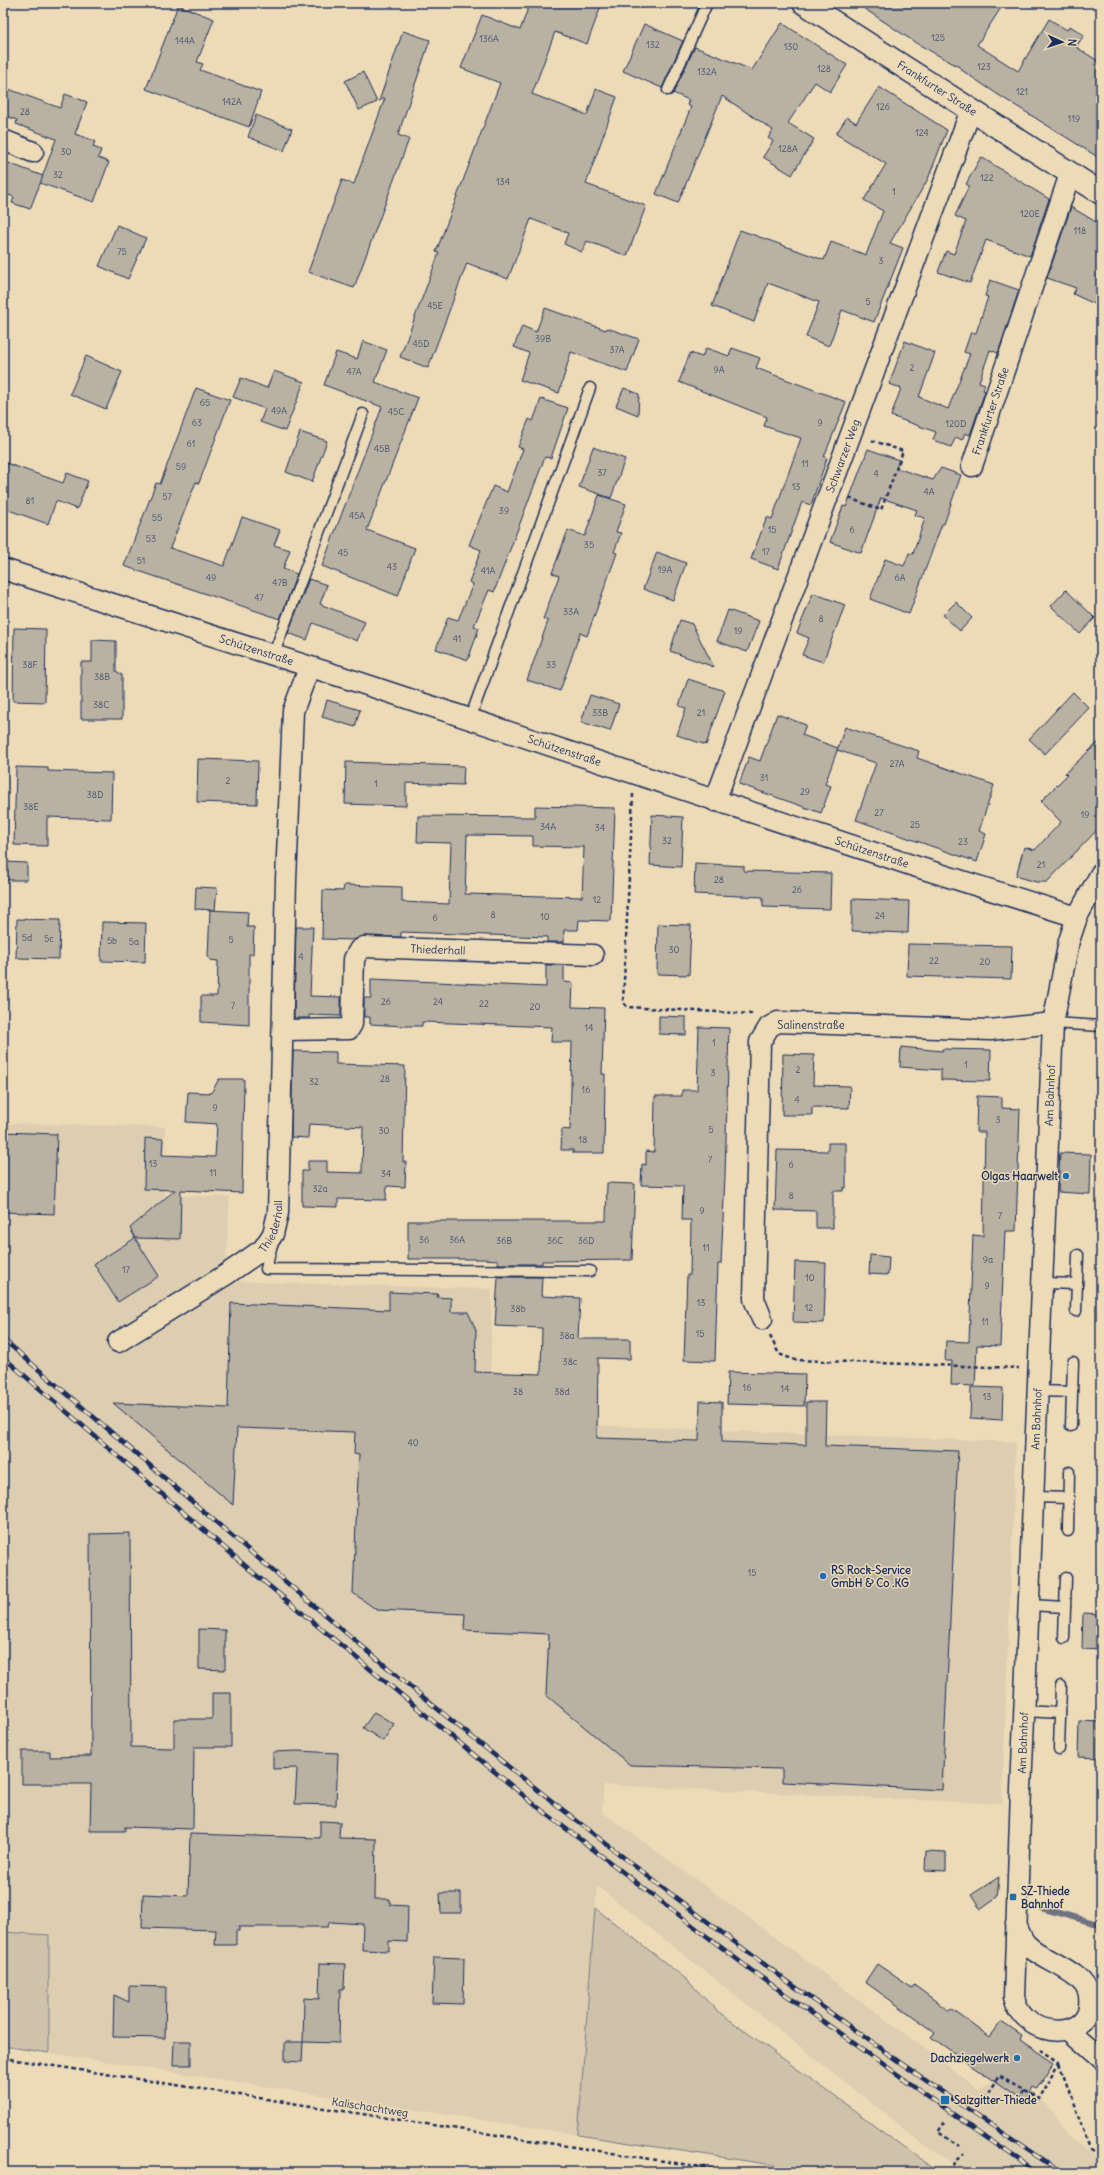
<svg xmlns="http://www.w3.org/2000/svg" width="1104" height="2175" font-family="Delius,sans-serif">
<rect width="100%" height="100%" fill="#eddbb8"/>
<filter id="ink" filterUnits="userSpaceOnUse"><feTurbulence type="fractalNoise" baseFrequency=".025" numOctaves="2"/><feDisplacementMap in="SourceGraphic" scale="8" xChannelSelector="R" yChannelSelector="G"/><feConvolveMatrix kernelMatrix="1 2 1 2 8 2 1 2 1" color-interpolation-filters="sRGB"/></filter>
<g filter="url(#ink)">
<path fill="#ddceb1" d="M3 1123 165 1127 164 1195 230 1197 225 1281 492 1289 490 1421 1016 1442 1002 1804 604 1785 602 1812 745 1915 979 2089 993 2081 1001 2070 1045 2103 1067 2136 1101 2160V2172H967L931 2150 597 1886 578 2135 50 2053V1935L3 1931Z"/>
<g fill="#cfc2ab" stroke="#757884">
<path d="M595 1908 686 1979 716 2010 939 2172H818L578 2135Z"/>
<path d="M3 1932 49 1935V2053L3 2046Z"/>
</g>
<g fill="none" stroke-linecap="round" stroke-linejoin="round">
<path stroke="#6e7381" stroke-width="6" d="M1041 1908 1101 1925"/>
</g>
<g fill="#b9b1a2" stroke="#1b2f5e" fill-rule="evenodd">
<path d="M530 3H602L587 44 555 32 532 94 587 115 596 89 617 97 586 184 646 206 627 256 587 241 582 252 564 244 568 233 531 219 508 279 467 263 428 368 400 357 439 253 436 252 500 83 461 68 482 15 520 30Z"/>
<path d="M856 3H1004L977 45 1018 71 1049 19 1067 30 1070 26 1084 35 1076 47 1101 63V159L997 94 960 69 961 68 916 43Z"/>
<path d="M178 5 214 19 197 62 203 64 200 70 261 92 249 127 146 89Z"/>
<path d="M782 23 847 65 830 92 815 82 788 123 814 139 792 175 763 157 773 141 768 138 773 130 722 96 678 203 656 194 691 107 687 105 689 100 673 93 695 47 752 70Z"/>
<path d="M644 24 683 41 662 88 623 71Z"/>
<path d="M403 31 430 40 398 135 409 139 354 288 308 272 342 180 354 184 385 98 379 101Z"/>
<path d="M363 72 377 102 359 110 345 81Z"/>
<path d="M3 87 60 108 65 94 87 102 75 134 95 141 93 147 101 150 98 158 109 162 94 202 40 183 56 139 16 124 17 120 3 115Z"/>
<path d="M879 87 947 130 928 179 890 243 903 248 874 322 842 310 829 346 806 337 819 302 768 283 754 322 712 306 740 230 824 260 831 242 866 255 883 211 864 200 886 164 836 134 847 117 856 123Z"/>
<path d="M256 115 292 129 284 151 248 137Z"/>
<path d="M981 157 1049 199 1030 256 986 240 970 283 938 272 946 251 954 254 966 221 955 216 969 186 966 184Z"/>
<path d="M3 161 43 176 30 209 12 203 14 197 3 193Z"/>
<path d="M1071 207 1101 225V307L1073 294 1076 288 1047 278Z"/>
<path d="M117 225 146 238 128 279 99 266Z"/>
<path d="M990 280 1019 290 998 353 990 350 979 382 985 384 983 390 985 391 970 435 965 433 962 440 956 437 951 447 933 440 936 432 891 416 901 388 889 384 905 341 935 353 919 397 948 409 970 354 964 352 971 332 976 333 988 297 985 296Z"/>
<path d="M545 308 606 330 607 328 639 339 627 372 571 352 559 393 520 380 529 353 514 347 522 326 536 332Z"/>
<path d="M363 341 387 350 375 382 418 398 367 530 415 548 398 596 322 566 382 407 324 385 336 352 357 359Z"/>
<path d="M706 348 729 356 732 348 760 358 756 368 846 402 824 457 827 458 811 505 802 502 778 569 751 559 767 517 772 519 801 438 764 426 767 417 679 382 690 353 702 357Z"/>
<path d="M86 356 122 372 106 409 70 394Z"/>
<path d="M274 371 304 382 285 431 260 422 265 409 233 397 241 378 267 388Z"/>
<path d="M196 388 230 400 199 483 196 482 170 548 224 566 242 517 280 530 274 545 290 550 283 569 297 574 280 619 124 566 156 483 160 484Z"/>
<path d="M624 388 639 394 638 415 616 406Z"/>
<path d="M541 399 568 408 551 458 545 457 494 592 489 590 474 626 479 628 468 660 436 649 448 617 458 620 473 584 469 582 481 550 469 545 493 486 507 492 523 449 518 447 529 419 533 421Z"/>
<path d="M300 432 327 441 312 482 286 472Z"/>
<path d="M593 447 625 459 611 498 579 487Z"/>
<path d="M868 449 899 460 896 468 933 480 941 468 961 475 944 524H942L909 614 870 599 885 559 904 566 909 553 913 554 925 518 915 515 917 510 881 498 861 553 830 542 843 506 846 507Z"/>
<path d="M3 462 63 483 67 473 88 481 77 509 56 501 48 524 3 508Z"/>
<path d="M599 495 626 504 616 532 621 533 614 552 617 553 587 636 580 633 560 691 527 680 548 621 543 619 559 576 552 573 568 530 585 536Z"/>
<path d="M657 552 686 563 673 600 643 589Z"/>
<path d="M309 579 327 585 320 604 365 622 357 641 313 623 307 640 288 633Z"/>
<path d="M1066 590 1095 618 1080 634 1051 606Z"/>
<path d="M813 593 845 605 823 662 802 655 809 638 797 633Z"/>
<path d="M956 602 972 618 960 631 943 615Z"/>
<path d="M728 610 759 621 747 652 717 641Z"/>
<path d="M680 620 692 624 714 667 670 651Z"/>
<path d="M14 628 46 629 45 702 13 701Z"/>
<path d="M92 640 116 641V671L122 675V719H81V662H92Z"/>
<path d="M688 679 725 691 706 745 677 735 686 708 679 706Z"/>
<path d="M1073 692 1089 708 1045 754 1029 739Z"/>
<path d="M590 695 619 704 610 731 581 722Z"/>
<path d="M327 700 360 710 355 727 322 717Z"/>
<path d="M777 714 806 725 802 735 838 748 825 784 831 786 821 813 739 784 749 757 760 761Z"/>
<path d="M845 727 919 751 917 758 994 785 979 831 986 834 977 862 856 820 876 763 837 750Z"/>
<path d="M1101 740V826L1047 882H1036L1016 876 1024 847 1035 850 1061 822 1041 801 1067 775 1065 773Z"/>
<path d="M198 759 258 761 257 804 197 802Z"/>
<path d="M346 762 464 766 463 785 406 783V806L345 804Z"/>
<path d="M16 767 48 768V771L112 773 111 819 47 817V846L14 845Z"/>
<path d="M535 806 615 808 611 921 579 920 578 930H564V942H547V937L401 932V937L364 936 353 940 322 939 323 890 343 891 344 885 402 887V902L449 904 451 843 417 842 418 816 535 817ZM467 835 533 836V846L584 847 582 897 465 894Z"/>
<path d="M652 815 683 817 681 867 650 865Z"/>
<path d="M5 862 27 863V880H5Z"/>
<path d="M695 863 744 866V871L831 873 830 909 763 907V897L694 894Z"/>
<path d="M196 887 217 888 215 910 195 909Z"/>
<path d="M852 899 909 901 908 933 852 931Z"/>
<path d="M210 910 248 912 247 927H254L253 954H249V1025L201 1022V996H217L218 961 210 960 208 957Z"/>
<path d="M17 919 60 920 59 959 16 958Z"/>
<path d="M102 922 146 923 145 962 101 961Z"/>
<path d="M658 924 691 925 689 975 657 974Z"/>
<path d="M296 927H313L310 996 341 997V1016L309 1015V1018H294Z"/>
<path d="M908 944 1012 946 1011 979 907 976Z"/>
<path d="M546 965H564V982L573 983 572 1007 604 1008 602 1074H605L604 1153H573V1150H561L562 1129 570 1130 572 1042H551L552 1027 451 1023 422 1022V1026H403L370 1024V1017H364V998H371V979L546 987Z"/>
<path d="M659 1016 686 1017V1035L659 1034Z"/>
<path d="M699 1027 729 1028 725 1176 721 1264H718L715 1361 684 1360 687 1275H690L691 1220H682L683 1186 641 1185 642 1164 646 1165V1151L654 1152 655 1096H682V1090H697Z"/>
<path d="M901 1047 942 1051V1049L991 1050 990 1081 941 1080V1070L900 1067Z"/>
<path d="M293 1051 336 1052V1064L405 1066 403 1162H406L405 1187 387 1186 386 1200 338 1199V1207L302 1206V1171H308V1161H327V1172L362 1173 363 1127 309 1124 308 1138 291 1137Z"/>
<path d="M783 1054 814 1055 813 1085 850 1086 849 1108 812 1107V1115H782Z"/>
<path d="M219 1079H244L242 1193 181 1190 180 1239 135 1238 130 1228 175 1190 144 1189 145 1138 163 1139 162 1155 215 1157 217 1124 186 1122 188 1092 211 1093Z"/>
<path d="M977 1096 1002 1097V1108L1020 1109 1016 1231H1005L1000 1346 977 1345 975 1386 951 1385 952 1361H945L946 1341 969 1342 973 1235 983 1236 985 1132H976Z"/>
<path d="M3 1132 57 1134 54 1214 3 1212Z"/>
<path d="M828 1143H846V1188H843V1191H833V1228H816V1211L775 1210 777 1150 828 1151Z"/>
<path d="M1060 1153 1091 1154 1090 1194 1058 1192Z"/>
<path d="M607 1183 635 1184 632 1260 542 1261V1264H498V1260L484 1259H408V1221H606Z"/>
<path d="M135 1238 159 1276 118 1302 94 1264Z"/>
<path d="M870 1255 889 1257 888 1275 869 1274Z"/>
<path d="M795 1262 826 1263 824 1323 793 1322Z"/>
<path d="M498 1277H542L541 1296 580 1298 578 1339H630V1359L598 1358 597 1438 699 1441 700 1401 722 1402V1442L806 1445V1402H826L825 1446 958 1451 942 1790 782 1782V1769L630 1765 546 1695 549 1634 464 1630 465 1614 377 1610 353 1593 359 1455 354 1454 355 1432 237 1428 233 1505 113 1403 228 1408 231 1303 389 1310V1292L438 1294 437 1297 451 1298V1312H468L476 1330 475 1372 541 1374 542 1328 495 1326Z"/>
<path d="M728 1372 805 1374 804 1406 727 1404Z"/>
<path d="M971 1387 1003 1388 1002 1420 970 1418Z"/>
<path d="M130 1533 131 1747 174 1748V1719H212V1693H231V1747H194L193 1829 125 1827V1831H90L91 1784H22V1751H50V1757L91 1756 90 1534Z"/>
<path d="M1083 1613 1101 1614V1650L1082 1649Z"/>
<path d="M199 1629 225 1630V1670L199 1669Z"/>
<path d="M374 1712 394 1724 383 1741 363 1728Z"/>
<path d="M1079 1721 1101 1722V1758L1078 1757Z"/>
<path d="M297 1751 338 1753 336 1805 295 1804 297 1768 273 1769V1752Z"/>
<path d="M320 1821 340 1822 339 1838 376 1839 375 1899H390V1905L408 1906 407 1942 389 1941V1951L362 1950 363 1924 330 1922 329 1923 328 1927H239V1931H236V1945H215L216 1930 142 1928 143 1894 188 1896 190 1834 320 1838Z"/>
<path d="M926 1851 946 1852V1871L925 1870Z"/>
<path d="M999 1877 997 1897 980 1909 971 1895Z"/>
<path d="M440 1893H461V1913H441Z"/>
<path d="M434 1957 464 1958 463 2004 432 2003Z"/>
<path d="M320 1963 345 1964 344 1989H340L339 2043 303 2042 302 2062 285 2061V2042H303L304 1998 319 1999Z"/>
<path d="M877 1964 912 1988 914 1985 949 2011 951 2009 990 2037 1001 2022 1022 2036 1020 2040 1054 2063 1036 2090 1032 2088 1025 2102 931 2037 935 2032 865 1982Z"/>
<path d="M129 1986 166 1987 165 2038 113 2037 114 1995 129 2002Z"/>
<path d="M174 2041H191V2065H173Z"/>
</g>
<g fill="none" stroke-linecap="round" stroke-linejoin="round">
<g stroke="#1b2f5e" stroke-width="13">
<g id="lane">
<path d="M668 90 707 3"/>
<path d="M273 656 363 414"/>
<path d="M470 719 590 388"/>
<path d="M1053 1023 1101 1026"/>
<path d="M272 1244 266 1269 590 1271"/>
<path d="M1043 1283 1077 1284"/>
<path d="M1076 1311 1078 1255"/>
<path d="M1039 1391 1072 1392"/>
<path d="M1071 1426 1073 1362"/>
<path d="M1034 1497 1069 1498"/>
<path d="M1068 1531 1069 1472"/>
<path d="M1029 1605 1065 1607"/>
<path d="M1064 1638 1066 1578"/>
<path d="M1024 1711 1060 1713"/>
<path d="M1059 1749 1061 1686"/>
</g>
</g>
<g stroke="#1b2f5e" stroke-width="23">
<g id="street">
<path d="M3 140 33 152"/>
<path id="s1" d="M972 466 1070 174"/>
<path id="s2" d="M3 569 361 683 911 865 1077 917"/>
<path id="s3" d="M715 801 971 110"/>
<path id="s4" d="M283 1030 349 1029 352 1024 354 959 359 950 364 947 593 955"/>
<path d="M762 1319 754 1299 760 1042 769 1027 778 1022 990 1030 1053 1023"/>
<path id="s5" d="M118 1342 227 1274 263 1249 273 1234 278 1213 286 880 293 711 309 668"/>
<path id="s6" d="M1016 1924C1019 1931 1021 1939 1027 1945 1044 1962 1085 1971 1089 1996 1095 2042 1024 2042 1014 1997L1021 1790 1053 1023 1069 941 1077 917 1101 873"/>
<path d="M1068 2030 1101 2059"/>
</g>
</g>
<g stroke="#1b2f5e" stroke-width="25">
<g id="primary">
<path id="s7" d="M804 3 1101 193"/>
</g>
</g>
<g stroke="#1b2f5e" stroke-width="2.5" stroke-dasharray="4 3" stroke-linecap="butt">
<path d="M849 498 881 510 903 451 871 440"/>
<path d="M633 794 623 1002 627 1007 752 1014"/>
<path d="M770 1336 779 1354 795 1360 1019 1368"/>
<path d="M3 2058 734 2172"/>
<path d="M1059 2063 1090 2149 1101 2157"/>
<path d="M1018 2100 1024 2091"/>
<path d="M980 2104 999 2076 1038 2099 1059 2062 1041 2050"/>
<path d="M945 2122 938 2132 959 2146"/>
<path d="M949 2172 955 2161 964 2154"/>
</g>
<use href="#lane" stroke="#eddbb8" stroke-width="10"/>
<use href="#street" stroke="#eddbb8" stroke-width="20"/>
<use href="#primary" stroke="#eddbb8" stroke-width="22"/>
<g stroke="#1b2f5e" stroke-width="4.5">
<g id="rail">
<path d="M3 1339C157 1471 310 1605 467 1733 658 1888 855 2037 1061 2172"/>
<path d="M3 1357 256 1575 535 1805 751 1970 987 2138 1037 2172"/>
</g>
</g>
<use href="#rail" stroke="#eddbb8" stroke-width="3" stroke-dasharray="9" stroke-linecap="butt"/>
</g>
</g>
<g fill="#1f6fb2" stroke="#eddbb8" stroke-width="1.5">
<circle cx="1066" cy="1176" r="4"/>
<circle cx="823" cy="1576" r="4"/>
<rect x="1009" y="1893" width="8" height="8" rx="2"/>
<circle cx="1017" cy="2058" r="4"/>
<rect x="940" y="2095" width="10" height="10" rx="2"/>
</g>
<g text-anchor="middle" stroke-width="3" stroke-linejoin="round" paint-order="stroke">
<g font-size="9" fill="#42506f">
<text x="938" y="41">125</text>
<text x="489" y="42">136A</text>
<text x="185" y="44">144A</text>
<text x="653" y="48">132</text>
<text x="791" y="50">130</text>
<text x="984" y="70">123</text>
<text x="824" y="72">128</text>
<text x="707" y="75">132A</text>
<text x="1022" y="95">121</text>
<text x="232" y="105">142A</text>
<text x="883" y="110">126</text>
<text x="25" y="115">28</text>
<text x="1074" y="122">119</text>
<text x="922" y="136">124</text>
<text x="788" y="152">128A</text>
<text x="66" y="155">30</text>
<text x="58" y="178">32</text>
<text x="987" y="181">122</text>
<text x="503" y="185">134</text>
<text x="894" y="195">1</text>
<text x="1030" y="217">120E</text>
<text x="1080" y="234">118</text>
<text x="122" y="255">75</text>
<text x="881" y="264">3</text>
<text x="868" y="305">5</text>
<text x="435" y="309">45E</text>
<text x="543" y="342">39B</text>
<text x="421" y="347">45D</text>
<text x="617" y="353">37A</text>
<text x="912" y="371">2</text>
<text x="719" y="373">9A</text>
<text x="354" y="375">47A</text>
<text x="205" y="406">65</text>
<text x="279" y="414">49A</text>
<text x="396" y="415">45C</text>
<text x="197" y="426">63</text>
<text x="820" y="426">9</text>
<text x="956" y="427">120D</text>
<text x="191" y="447">61</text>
<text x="382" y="452">45B</text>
<text x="805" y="467">11</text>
<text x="181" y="470">59</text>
<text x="602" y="476">37</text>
<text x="876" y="477">4</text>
<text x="796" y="490">13</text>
<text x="929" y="495">4A</text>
<text x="167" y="500">57</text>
<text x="30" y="504">81</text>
<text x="504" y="514">39</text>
<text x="357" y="519">45A</text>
<text x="157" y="521">55</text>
<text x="772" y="533">15</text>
<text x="852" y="533">6</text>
<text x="151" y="542">53</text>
<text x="589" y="548">35</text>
<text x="766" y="555">17</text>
<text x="343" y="556">45</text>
<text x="141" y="564">51</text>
<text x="392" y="570">43</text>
<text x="665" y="573">19A</text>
<text x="488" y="574">41A</text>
<text x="211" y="581">49</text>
<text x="900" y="581">6A</text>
<text x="280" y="586">47B</text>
<text x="259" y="601">47</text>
<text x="571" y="615">33A</text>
<text x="821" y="622">8</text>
<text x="738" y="634">19</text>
<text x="457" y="642">41</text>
<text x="30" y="668">38F</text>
<text x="551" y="668">33</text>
<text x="102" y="680">38B</text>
<text x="101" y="708">38C</text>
<text x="600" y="716">33B</text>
<text x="701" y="716">21</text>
<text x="897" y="767">27A</text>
<text x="764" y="781">31</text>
<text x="228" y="784">2</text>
<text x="376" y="787">1</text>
<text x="805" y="795">29</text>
<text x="95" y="798">38D</text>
<text x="31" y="810">38E</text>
<text x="879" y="816">27</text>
<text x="1085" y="818">19</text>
<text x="915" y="828">25</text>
<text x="548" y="830">34A</text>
<text x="600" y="831">34</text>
<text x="667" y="844">32</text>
<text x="963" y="845">23</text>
<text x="1041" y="868">21</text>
<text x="719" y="883">28</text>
<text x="797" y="893">26</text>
<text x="597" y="903">12</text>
<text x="493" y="918">8</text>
<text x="880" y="919">24</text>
<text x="545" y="920">10</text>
<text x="435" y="921">6</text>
<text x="27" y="941">5d</text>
<text x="49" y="942">5c</text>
<text x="231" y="943">5</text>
<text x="112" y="944">5b</text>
<text x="134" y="945">5a</text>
<text x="674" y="953">30</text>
<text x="301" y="960">4</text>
<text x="934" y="964">22</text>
<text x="985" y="965">20</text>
<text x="386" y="1005">26</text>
<text x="438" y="1005">24</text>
<text x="484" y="1007">22</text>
<text x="233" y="1009">7</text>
<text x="535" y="1010">20</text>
<text x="589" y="1031">14</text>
<text x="714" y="1046">1</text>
<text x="966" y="1068">1</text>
<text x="798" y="1073">2</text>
<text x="713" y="1076">3</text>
<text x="385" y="1082">28</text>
<text x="314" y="1085">32</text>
<text x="586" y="1093">16</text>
<text x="797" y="1103">4</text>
<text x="215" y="1111">9</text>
<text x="998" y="1123">3</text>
<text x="711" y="1133">5</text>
<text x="384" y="1134">30</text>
<text x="583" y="1143">18</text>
<text x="710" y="1163">7</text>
<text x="153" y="1167">13</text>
<text x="791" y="1168">6</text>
<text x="213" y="1176">11</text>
<text x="386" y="1177">34</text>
<text x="320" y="1192">32a</text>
<text x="791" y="1199">8</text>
<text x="702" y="1214">9</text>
<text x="1000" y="1219">7</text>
<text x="424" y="1243">36</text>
<text x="457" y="1243">36A</text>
<text x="504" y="1244">36B</text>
<text x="555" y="1244">36C</text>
<text x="586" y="1244">36D</text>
<text x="706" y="1251">11</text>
<text x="988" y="1263">9a</text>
<text x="126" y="1273">17</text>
<text x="810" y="1281">10</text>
<text x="987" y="1289">9</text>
<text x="701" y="1306">13</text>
<text x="809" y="1311">12</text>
<text x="518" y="1312">38b</text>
<text x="985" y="1325">11</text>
<text x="700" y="1337">15</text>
<text x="567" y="1339">38a</text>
<text x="570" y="1365">38c</text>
<text x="747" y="1391">16</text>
<text x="785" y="1392">14</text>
<text x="518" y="1395">38</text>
<text x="562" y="1395">38d</text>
<text x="987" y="1400">13</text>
<text x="413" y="1446">40</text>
<text x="752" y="1576">15</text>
</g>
<g font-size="11" fill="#1b2f5e" stroke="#eddbb8">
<text dy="4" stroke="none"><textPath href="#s7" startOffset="158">Frankfurter Straße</textPath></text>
<text dy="4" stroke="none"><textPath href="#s1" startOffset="58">Frankfurter Straße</textPath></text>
<text dy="4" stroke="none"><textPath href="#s3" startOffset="368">Schwarzer Weg</textPath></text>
<text dy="4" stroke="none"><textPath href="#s2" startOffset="266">Schützenstraße</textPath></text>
<text dy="4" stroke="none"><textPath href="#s2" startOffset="590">Schützenstraße</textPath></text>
<text dy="4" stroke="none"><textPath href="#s2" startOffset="914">Schützenstraße</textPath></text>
<text dy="4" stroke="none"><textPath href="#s4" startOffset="227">Thiederhall</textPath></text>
<text x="811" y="1029">Salinenstraße</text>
<text dy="4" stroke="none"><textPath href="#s6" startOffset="1122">Am Bahnhof</textPath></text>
<text dy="4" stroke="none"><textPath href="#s5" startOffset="197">Thiederhall</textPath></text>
<text dy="4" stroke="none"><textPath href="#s6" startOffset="798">Am Bahnhof</textPath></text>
<text dy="4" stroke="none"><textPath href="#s6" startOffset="474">Am Bahnhof</textPath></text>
<text transform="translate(370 2107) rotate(9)" y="4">Kalischachtweg</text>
</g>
<g font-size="11" font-weight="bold" fill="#1b2f5e" stroke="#eddbb8" text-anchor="start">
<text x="1058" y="1180" text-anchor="end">Olgas Haarwelt</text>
<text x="831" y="1574">RS Rock-Service<tspan x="831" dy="13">GmbH &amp; Co .KG</tspan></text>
<text x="1021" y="1895">SZ-Thiede<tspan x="1021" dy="13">Bahnhof</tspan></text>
<text x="1009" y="2062" text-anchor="end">Dachziegelwerk</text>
<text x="954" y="2104">Salzgitter-Thiede</text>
</g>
</g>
<rect width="1104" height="2175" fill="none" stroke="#eddbb8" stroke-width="16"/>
<rect x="8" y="8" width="1088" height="2159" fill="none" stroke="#1b2f5e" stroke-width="1.5" filter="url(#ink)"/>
<g transform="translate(1062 42) rotate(93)" stroke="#eddbb8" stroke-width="3" paint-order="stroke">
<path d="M0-3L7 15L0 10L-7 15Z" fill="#1b2f5e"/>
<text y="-6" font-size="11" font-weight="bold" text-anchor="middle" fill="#1b2f5e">N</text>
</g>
</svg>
